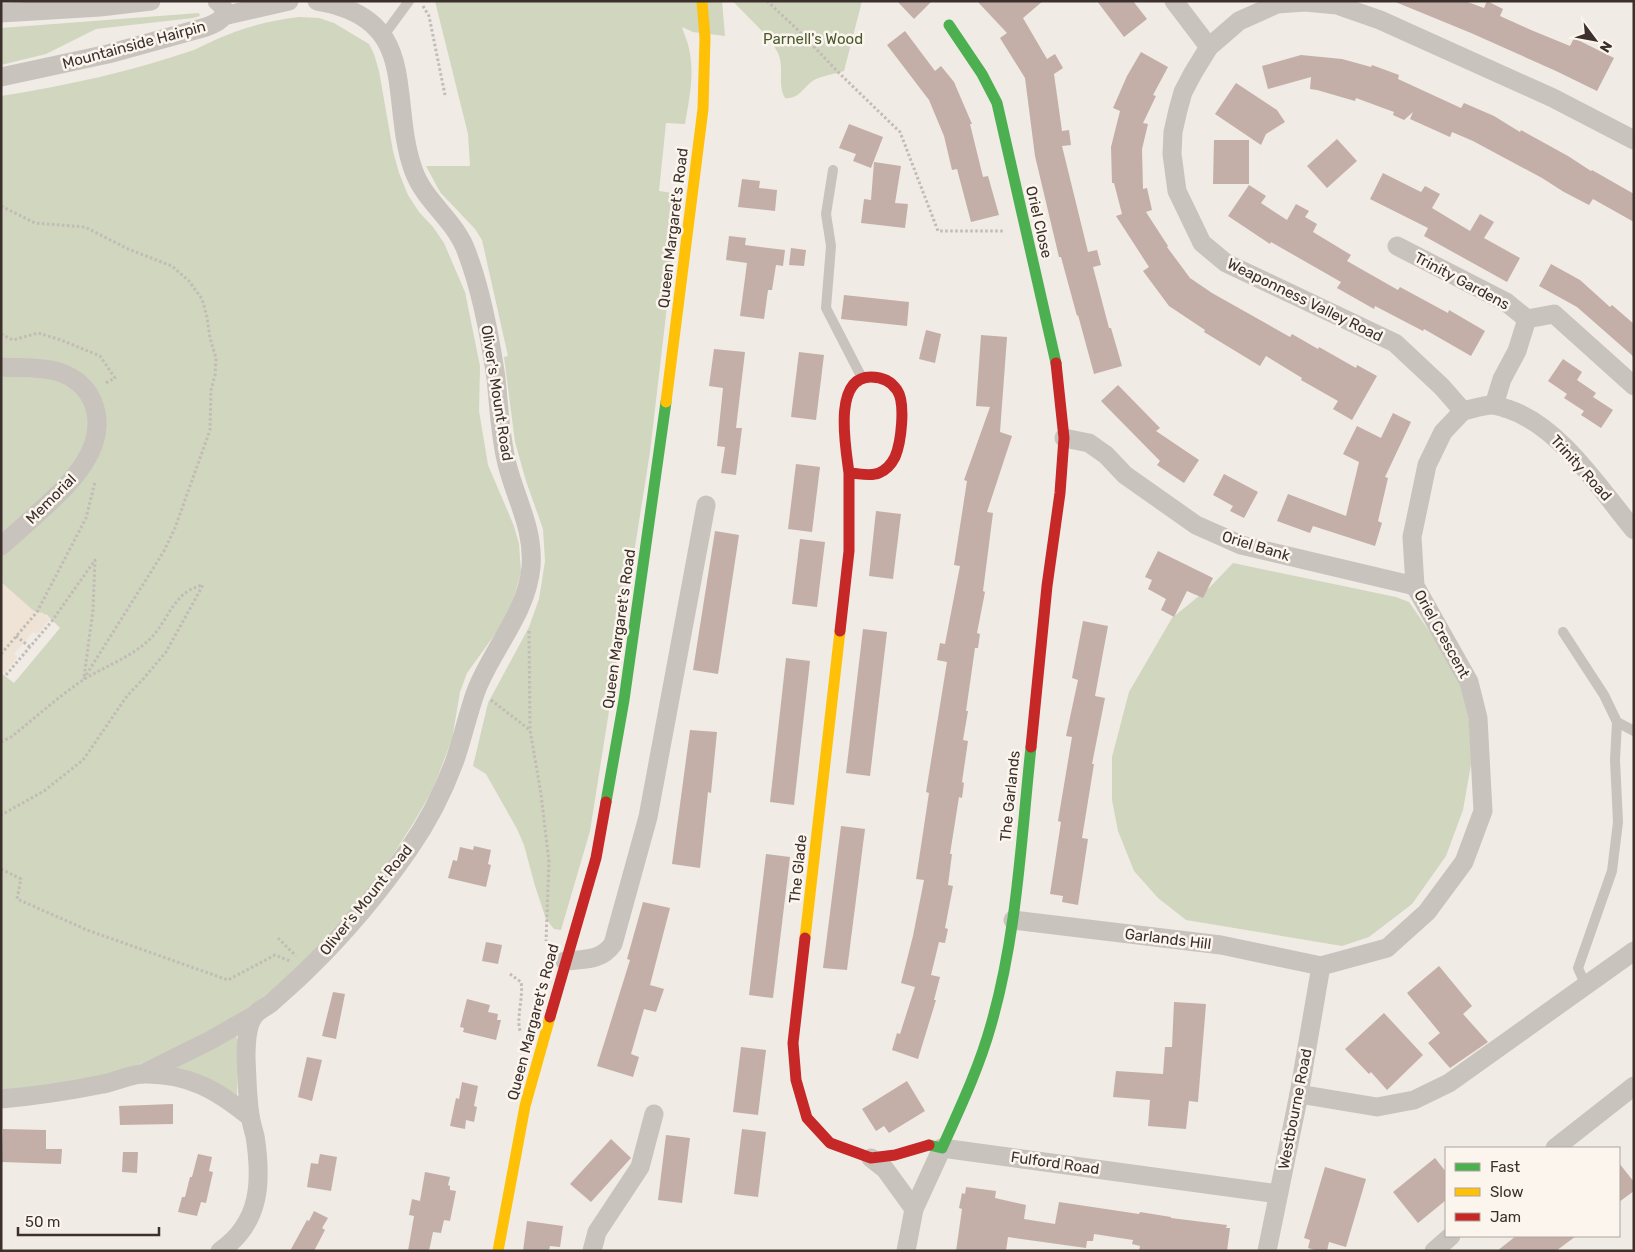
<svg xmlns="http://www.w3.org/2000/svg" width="1635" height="1252" font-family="Rubik,sans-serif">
<rect width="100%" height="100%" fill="#f0ebe5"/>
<g fill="#d1d6bf">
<path d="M435 1H722L725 36 693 32 682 27C684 34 688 42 689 49 695 74 689 100 685 124L666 123 659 191 673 193 677 186H681L650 452 590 831 561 930 554 929 546 919 535 886 524 845 517 829 486 774 473 766 488 703 529 627 539 599 545 561 543 529 526 481 515 442 504 357 508 356 482 240 475 229 440 192 426 166H470L468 134Z"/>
<path d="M733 1H862L844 71C835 74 825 75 816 79 805 84 800 100 785 98 778 86 783 72 780 59 777 42 745 15 733 1Z"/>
<path d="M199 13 200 16 193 18 96 29 46 54 1 65V28Z"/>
<path d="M299 17 319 18 334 23 369 44 374 54 379 71 393 151 399 173 408 195 419 212 433 227 444 243 465 292 480 366 479 411 488 465 514 526 519 544 521 572 517 587 511 605 501 626 467 673 460 692 452 739 433 789 414 822 385 867 360 900 296 969 257 1002 215 1030 127 1070 66 1084 1 1092V673L14 683 60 628 46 614 1 668V96C66 86 132 71 194 50 201 47 208 43 215 40 242 28 270 20 299 17Z"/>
<path d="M1233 563 1396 597 1409 602 1441 648 1461 684 1469 722 1472 759 1463 810 1446 856 1412 904 1369 937 1342 946 1186 920 1158 898 1134 871 1118 831 1112 800V757L1129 692 1172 618 1210 587Z"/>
<path d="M236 1036 238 1041 237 1095 204 1076 182 1071 174 1066Z"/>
</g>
<path fill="#eee3d5" d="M1 582 34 611 43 613 50 619 37 634 33 632 14 654 17 657 5 673 1 670Z"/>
<g fill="#c3afa7">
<path d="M897 1H932L914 19Z"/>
<path d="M977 1H1043L1023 18 1047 59 1055 54 1063 68 1054 74 1062 131 1069 130 1071 145 1062 146 1088 252 1097 250 1101 265 1093 267 1109 328H1111L1122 366 1094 374 1078 315 1077 316 1061 257H1059L1035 156 1025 78 1000 38 1007 33Z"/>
<path d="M1097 1H1133L1147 19 1124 37Z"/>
<path d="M1393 1H1465L1484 8 1487 1 1503 9 1500 16 1531 30 1570 46 1574 38 1614 58 1597 91 1556 71 1471 33Z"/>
<path d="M905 31 935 71 941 66 954 82 972 124H970L983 177 988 176 999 215 971 222 957 169 952 170 944 136 929 100 887 45Z"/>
<path d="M1141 52 1168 67 1153 95 1156 96 1143 123 1148 124 1142 149 1143 189 1147 188 1152 210 1146 212 1168 246 1167 247 1190 278 1212 293 1290 337 1292 334 1318 349 1319 347 1356 368 1357 365 1377 376 1352 420 1333 409 1338 401 1301 380 1302 378 1266 356 1260 366 1204 332 1205 330 1169 306 1143 271 1149 267 1116 216 1122 214 1114 183H1112L1111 147 1120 111 1113 108 1127 76Z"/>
<path d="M1301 55 1342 59 1371 67 1372 65 1399 75 1398 79 1461 108 1464 103 1494 116 1520 132 1521 130 1568 156 1591 171 1592 170 1634 194V222L1593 199 1589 205 1564 192 1542 178 1473 141 1452 132 1450 137 1410 119 1413 112 1404 120 1393 115 1394 112 1356 98 1355 101 1317 90 1310 89 1311 77 1268 89 1262 66Z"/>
<path d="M1236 83 1277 110 1285 122 1266 134 1261 145 1215 114Z"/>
<path d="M849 124 883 137 871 168 853 161 856 154 839 148Z"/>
<path d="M1337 139 1357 161 1327 188 1307 166Z"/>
<path d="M1214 140H1249V184H1213Z"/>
<path d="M874 162 901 166 895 203 908 204 905 228 861 223 864 199 871 200Z"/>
<path d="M1383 173 1421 192 1425 186 1440 194 1432 208 1470 231 1480 214 1494 222 1484 238 1520 258 1507 282 1424 236 1428 228 1370 199Z"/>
<path d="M742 179 760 181 759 188 777 190 775 211 738 207Z"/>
<path d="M1249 185 1266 196 1261 203 1287 220 1296 204 1309 211 1305 217 1317 224 1313 232 1351 255 1347 261 1398 290 1400 287 1448 313 1449 310 1485 331 1471 356 1424 329 1423 331 1375 306 1374 309 1337 288 1341 282 1271 242 1270 244 1228 216Z"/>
<path d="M729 236 746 238 745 245 785 250 783 266 776 265 772 290H768L764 319 740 316 747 263 726 260Z"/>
<path d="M791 248 806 250 804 266 789 265Z"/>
<path d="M1551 264 1580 280 1610 307 1612 305 1634 324V357L1577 307 1539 286Z"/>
<path d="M844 295 909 302 907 326 841 319Z"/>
<path d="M926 330 941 334 935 363 919 359Z"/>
<path d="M981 335 1007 337 1000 432 1012 436 987 512 993 513 983 591 985 592 977 633 980 634 978 648H975L966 711H968L963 740 968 741 962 782 964 783 962 798 959 797 950 854H952L948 885 953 886 945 928 948 929 945 943 939 942 931 975 940 977 934 1000H936L918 1059 892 1050 897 1033 900 1034 915 987 901 983 913 936 924 880 916 879 929 793 926 792 947 662 937 660 940 643 945 644 960 566 954 565 967 481 964 480 990 407 976 406Z"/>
<path d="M714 349 745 352 736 428H742L736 475 721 473 725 447 717 446 723 388 709 386Z"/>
<path d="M799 352 824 355 816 420 791 417Z"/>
<path d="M1563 359 1582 372 1577 380 1596 393 1593 397 1613 410 1601 428 1581 415 1584 411 1564 398 1567 394 1548 381Z"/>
<path d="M1118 385 1160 428 1156 431 1199 460 1184 483 1157 465 1160 461 1101 401Z"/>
<path d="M1393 413 1411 422 1385 477 1388 478 1378 521 1382 523 1375 546 1313 526 1310 533 1277 521 1288 494 1346 516 1359 462 1343 454 1357 426 1381 438Z"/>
<path d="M796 464 820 467 812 532 788 529Z"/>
<path d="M1224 474 1258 492 1244 518 1230 511 1233 506 1213 495Z"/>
<path d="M876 511 901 514 893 579 869 576Z"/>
<path d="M715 531 739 535 718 674 693 670Z"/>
<path d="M800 539 825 542 817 607 792 604Z"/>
<path d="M1158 551 1213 578 1203 598 1187 591 1174 617 1161 610 1166 599 1148 589 1152 580 1145 577Z"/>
<path d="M1083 621 1108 626 1095 696 1105 698 1092 764H1094L1082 838 1088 839 1078 905 1062 902 1063 896 1050 894 1061 822 1058 821 1072 737 1066 736 1078 680 1072 678Z"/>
<path d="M863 629 887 632 870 776 846 773Z"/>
<path d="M786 658 810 661 794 805 770 802Z"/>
<path d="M690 730 717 732 711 793 708 792 700 868 672 864Z"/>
<path d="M841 826 865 829 847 970 823 968Z"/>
<path d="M474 846 491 850 488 864 491 865 486 887 448 878 453 860 457 861 460 847 473 850Z"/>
<path d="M766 854 790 857 773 998 749 995Z"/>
<path d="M643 902 670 908 650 985 664 989 656 1012 644 1009 631 1054 639 1057 633 1077 597 1066 630 960 627 959Z"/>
<path d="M486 942 502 945 498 964 482 961Z"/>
<path d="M1439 966 1472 1006 1463 1014 1488 1042 1450 1068 1428 1043 1440 1033 1407 993Z"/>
<path d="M333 992 345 994 336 1039 322 1036Z"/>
<path d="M467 999 490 1005 488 1012 498 1014 497 1020H501L496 1040 463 1032 464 1028 460 1027Z"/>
<path d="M1174 1002 1206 1004 1198 1102 1189 1101 1186 1129 1148 1126 1150 1100 1113 1097 1116 1071 1163 1074 1165 1047H1172Z"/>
<path d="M1384 1013 1423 1055 1387 1090 1371 1072 1369 1074 1345 1049Z"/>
<path d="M741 1047 766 1050 758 1115 733 1112Z"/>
<path d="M307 1057 322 1060 312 1101 298 1097Z"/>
<path d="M907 1081 925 1111 889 1133 884 1126 876 1131 862 1109Z"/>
<path d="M462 1082 478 1086 474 1106 477 1107 474 1122 466 1120 465 1129 450 1126 456 1098 459 1099Z"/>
<path d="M173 1104V1124L120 1125 119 1106Z"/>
<path d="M3 1129 46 1130V1149H62L61 1164 2 1162Z"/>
<path d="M742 1129 766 1132 758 1197 734 1194Z"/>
<path d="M666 1135 690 1138 682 1203 658 1200Z"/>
<path d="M611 1139 631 1158 591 1202 570 1184Z"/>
<path d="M123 1152H138L137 1173 122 1172Z"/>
<path d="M198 1154 212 1157 209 1171 213 1172 206 1203 201 1202 197 1216 178 1212 182 1197H185L190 1177H192Z"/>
<path d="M320 1154 337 1157 331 1191 307 1187 311 1163 318 1164Z"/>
<path d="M1435 1158 1446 1172V1200L1418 1223 1393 1192Z"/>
<path d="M1619 1163 1634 1182V1191L1619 1202Z"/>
<path d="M1325 1167 1366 1179 1346 1247 1329 1242 1327 1251H1318L1308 1248 1310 1240 1304 1238Z"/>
<path d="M425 1172 450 1177 448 1185 450 1186V1190L456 1191 450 1221 444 1220 441 1233 433 1232 429 1251H408L414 1216 409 1215 412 1199 420 1201Z"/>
<path d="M966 1187 996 1191 995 1198 1026 1205 1024 1219 1055 1224 1059 1202 1139 1214 1140 1212 1171 1217V1218L1227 1225 1226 1228H1230L1227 1251H1139L1140 1246 1132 1244 1133 1240 1094 1234 1093 1241H1087L1086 1248 1008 1237 1006 1251H956L962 1209 959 1208 962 1193 965 1194Z"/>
<path d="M314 1211 328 1218 322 1228 325 1230 314 1251H290L307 1220 309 1221Z"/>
<path d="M527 1221 563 1226 560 1247 550 1246 549 1251H523Z"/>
<path d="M1516 1236H1576L1556 1251H1497Z"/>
</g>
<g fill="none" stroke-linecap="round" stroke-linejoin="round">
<g stroke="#c2bbb6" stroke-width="3" stroke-dasharray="2.5 2.5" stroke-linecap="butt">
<path d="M767 1 799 31 841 75 900 132 938 231H1003"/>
<path d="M423 6 429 16 445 95"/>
<path d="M1 206 35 223 85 227 128 249 172 266 189 281 202 299 207 317 210 338 216 358 215 375 211 390 210 430 175 528 164 551 83 680"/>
<path d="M1 334 13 340 38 333 61 340 100 356 115 378 104 384"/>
<path d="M529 631 530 730 541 794 549 862 546 941"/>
<path d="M16 636 30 647"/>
<path d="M1 654 37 612 86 518 95 482"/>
<path d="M6 675 52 621 95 560 93 610 84 677"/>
<path d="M491 700 530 730"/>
<path d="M1 742 11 737C35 718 58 697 83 680 105 666 130 658 149 640 169 621 172 592 203 585L166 652 144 678 127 696 83 760 44 791 1 815"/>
<path d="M1 869 21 879 17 899 87 930 228 980 275 955 290 961"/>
<path d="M278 938 296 956"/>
<path d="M510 974 521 982C524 997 515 1021 521 1033"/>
</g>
<g stroke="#c9c3be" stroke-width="10">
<path d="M384 35 409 1"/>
<path d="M833 170 826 214 831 246 826 308 861 376"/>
<path d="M1563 632 1604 695 1617 722 1615 760 1618 822 1612 871 1578 968 1586 986"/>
<path d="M1617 722 1634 731"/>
</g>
<g stroke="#c9c3be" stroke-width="19">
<path d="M1174 1 1209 47"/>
<path d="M1 13 100 7 151 1"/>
<path d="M223 16 289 1"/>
<path d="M1 77 108 54 206 27C220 22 233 14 217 1"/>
<path d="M1397 246 1506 302 1527 319"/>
<path d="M1 367C17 368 35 367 51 370 68 373 85 384 92 400 112 446 69 485 38 513 26 524 14 535 1 546"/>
<path d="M1494 405 1502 379 1517 351 1527 319 1554 314 1634 386"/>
<path d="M1463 411 1442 387 1395 343 1226 263 1202 243 1177 191 1172 154 1173 132 1178 110 1183 92 1193 73 1209 47 1239 21 1277 4 1305 2 1337 5 1380 20 1553 98 1634 140"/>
<path d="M1463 411C1472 409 1483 405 1493 405 1498 405 1503 408 1508 409 1560 426 1600 489 1634 530"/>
<path d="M1064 438 1089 443 1106 455 1125 475 1196 525 1241 545 1415 586"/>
<path d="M1013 920 1221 945 1321 966 1387 948 1427 912 1464 862 1483 811 1478 718 1469 682 1415 586 1412 537 1427 465 1443 432 1463 411"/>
<path d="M565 961C585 959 601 961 613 944L648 817 706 505"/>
<path d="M142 1074 209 1041 253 1016"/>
<path d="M1299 1094 1377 1107 1414 1100 1449 1083 1634 951"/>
<path d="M1 1099C35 1096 69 1091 103 1084 116 1082 130 1074 143 1074 188 1073 217 1090 250 1117"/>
<path d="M1555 1148 1634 1086"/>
<path d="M871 1158 885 1169 914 1209"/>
<path d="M220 1251C261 1223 262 1181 255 1136 253 1129 251 1122 250 1115 247 1096 247 1077 246 1058 246 1046 247 1025 254 1016 257 1011 266 1007 271 1003 283 992 296 981 308 969 345 933 380 891 409 849 428 822 444 790 455 760 463 737 468 713 476 691 492 649 527 613 531 567 534 529 516 500 507 464 500 436 499 407 496 378 490 337 482 292 467 253 456 220 424 202 413 169 388 97 422 18 317 1"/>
<path d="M592 1251 597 1232 640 1167 654 1114"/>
<path d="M906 1251 914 1209 942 1148 1278 1194"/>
<path d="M1267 1251 1299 1094 1321 966"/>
<path d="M1434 1251 1451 1236"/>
</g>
<g stroke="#4caf50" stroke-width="11">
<path d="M949 25 982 74 997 103 1056 363"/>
<path d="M606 802 624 700 666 402"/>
<path d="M929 1145 942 1148C960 1108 979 1068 991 1025 1017 935 1021 840 1031 747"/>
</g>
<g stroke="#ffc107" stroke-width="11">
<path d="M666 402 703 109 705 38 702 1"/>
<path d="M805 938 840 631"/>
<path d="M498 1251 525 1106 550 1017"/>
</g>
<g stroke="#c62828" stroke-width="11">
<path d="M840 631 849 551V473C858 473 870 477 879 473 886 470 892 463 895 457 901 443 906 403 897 390 891 381 881 377 871 377 832 377 846 449 849 473"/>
<path d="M1031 747 1047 586 1060 493 1064 438 1056 363"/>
<path d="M805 938 793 1043 796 1080 807 1118 830 1143 871 1158 895 1155 929 1145"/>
<path d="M550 1017 596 858 606 802"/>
</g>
</g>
<g text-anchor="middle" stroke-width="5" stroke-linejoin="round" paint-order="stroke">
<g font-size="15" fill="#4a5a2e" stroke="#fbf5ee">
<text x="813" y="44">Parnell's Wood</text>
</g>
<g font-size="15" fill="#3b302b" stroke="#fbf5ee">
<text transform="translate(134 45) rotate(-15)" y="5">Mountainside Hairpin</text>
<text transform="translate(1039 222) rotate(77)" y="5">Oriel Close</text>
<text transform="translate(673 228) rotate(-83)" y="5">Queen Margaret's Road</text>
<text transform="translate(1462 281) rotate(28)" y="5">Trinity Gardens</text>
<text transform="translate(1305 300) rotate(26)" y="5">Weaponness Valley Road</text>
<text transform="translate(497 393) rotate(81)" y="5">Oliver's Mount Road</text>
<text transform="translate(1581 468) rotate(48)" y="5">Trinity Road</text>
<text transform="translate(51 499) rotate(-45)" y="5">Memorial</text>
<text transform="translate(1256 546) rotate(17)" y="5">Oriel Bank</text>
<text transform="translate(619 629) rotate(-82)" y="5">Queen Margaret's Road</text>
<text transform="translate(1442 634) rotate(61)" y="5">Oriel Crescent</text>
<text transform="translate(1010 796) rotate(-84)" y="5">The Garlands</text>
<text transform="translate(798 869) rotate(-84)" y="5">The Glade</text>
<text transform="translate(366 900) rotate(-51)" y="5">Oliver's Mount Road</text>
<text transform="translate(1168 939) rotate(7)" y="5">Garlands Hill</text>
<text transform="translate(533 1022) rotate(-75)" y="5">Queen Margaret's Road</text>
<text transform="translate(1295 1109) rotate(-79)" y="5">Westbourne Road</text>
<text transform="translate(1055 1163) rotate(8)" y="5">Fulford Road</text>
</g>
</g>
<rect width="1635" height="1252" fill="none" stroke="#3b302b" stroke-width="5"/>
<rect x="1445" y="1147" width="175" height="90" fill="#fbf5ee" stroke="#aea6a0"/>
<rect x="1455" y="1163" width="25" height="8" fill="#4caf50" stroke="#aea6a0"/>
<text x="1490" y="1172" font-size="15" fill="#3b302b">Fast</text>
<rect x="1455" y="1188" width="25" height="8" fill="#ffc107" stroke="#aea6a0"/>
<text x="1490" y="1197" font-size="15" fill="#3b302b">Slow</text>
<rect x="1455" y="1213" width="25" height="8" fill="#c62828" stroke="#aea6a0"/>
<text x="1490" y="1222" font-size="15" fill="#3b302b">Jam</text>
<g transform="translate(1595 40) rotate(122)" stroke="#fbf5ee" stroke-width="4" paint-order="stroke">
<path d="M0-4L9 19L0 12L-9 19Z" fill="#3b302b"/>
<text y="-8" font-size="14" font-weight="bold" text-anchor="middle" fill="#3b302b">N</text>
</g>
<path d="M18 1227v8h141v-8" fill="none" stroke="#3b302b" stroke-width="2.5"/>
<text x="25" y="1227" font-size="15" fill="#3b302b" stroke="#fbf5ee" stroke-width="4" paint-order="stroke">50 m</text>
</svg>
